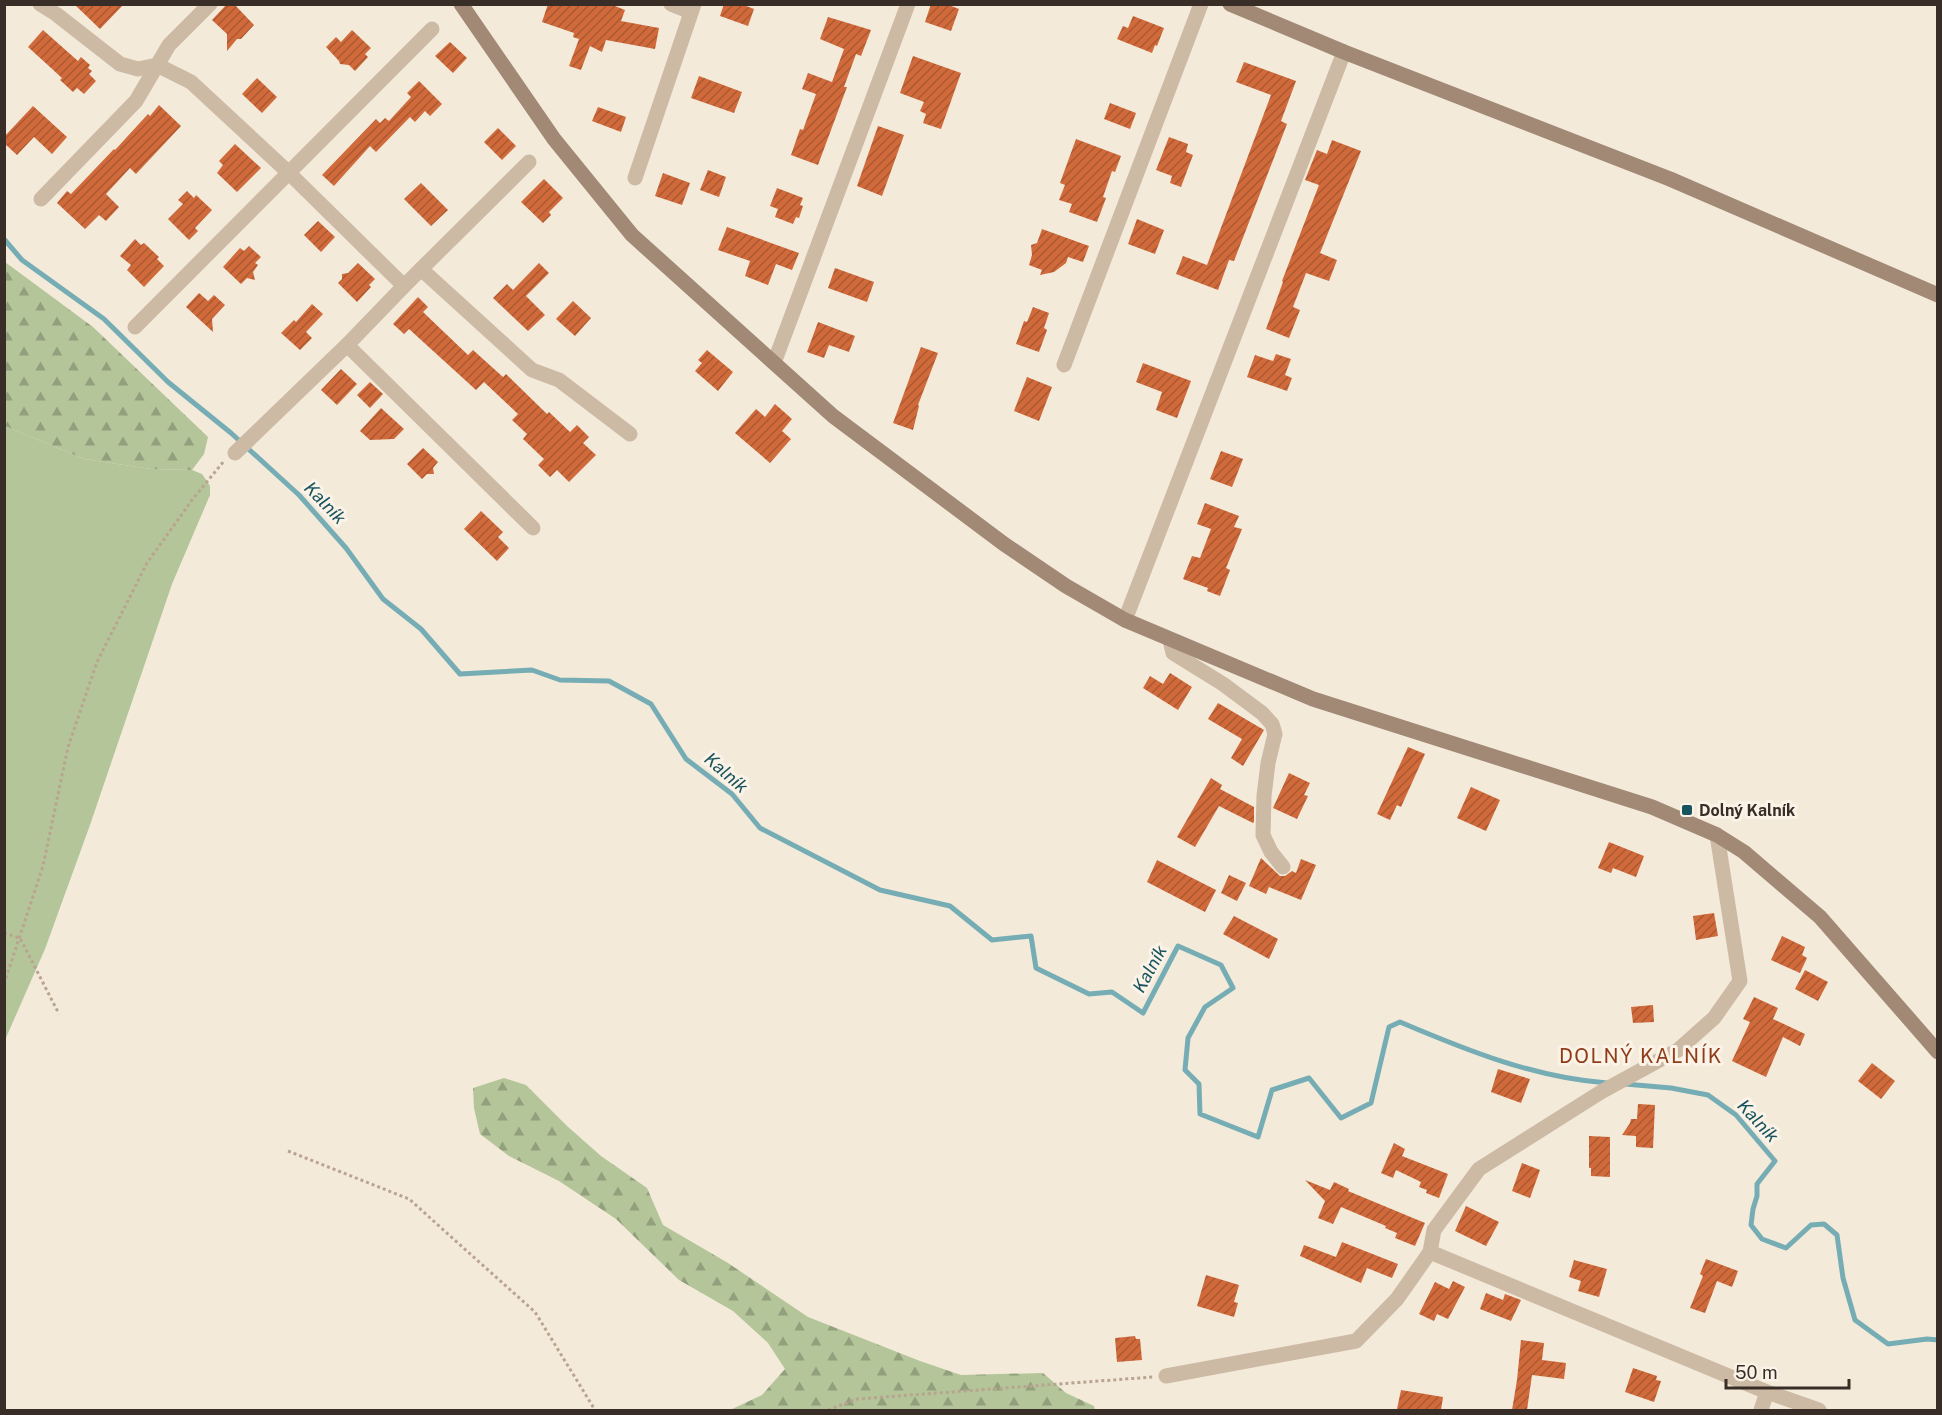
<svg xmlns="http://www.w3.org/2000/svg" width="1942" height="1415" font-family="'Public Sans',sans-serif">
<defs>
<pattern id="forest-firs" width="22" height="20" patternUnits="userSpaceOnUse" patternTransform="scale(1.5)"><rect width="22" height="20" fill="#b3c599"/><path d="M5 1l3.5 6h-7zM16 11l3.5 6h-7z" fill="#93a07d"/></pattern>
<pattern id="building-hatch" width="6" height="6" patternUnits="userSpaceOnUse" patternTransform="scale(1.5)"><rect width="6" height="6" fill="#d16a3b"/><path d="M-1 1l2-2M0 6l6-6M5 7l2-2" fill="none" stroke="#ab5832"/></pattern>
</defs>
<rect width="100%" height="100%" fill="#f4eada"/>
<path fill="#b3c599" d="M5 426 84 459 151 469 192 470 202 474 210 486V495L172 584 90 825 45 949 5 1040Z"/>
<g fill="url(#forest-firs)">
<path d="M5 262 93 327 208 437 204 454 192 470 151 469 84 459 5 426Z"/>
<path d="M504 1078 526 1085 567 1126 601 1156 647 1188 663 1225 728 1263 808 1317 920 1361 961 1375 1043 1373 1066 1393 1094 1406 1095 1410H730L762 1395 785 1369 768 1343 733 1311 679 1280 616 1219 559 1181 509 1156 480 1134 474 1108 473 1088Z"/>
</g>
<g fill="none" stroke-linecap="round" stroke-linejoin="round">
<g stroke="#76adb4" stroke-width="5">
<path d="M4 239 22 260 104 319 168 382 231 433 299 495 346 548 383 599 421 629 460 674 532 670 560 680 609 681 651 704 686 759 732 794 760 828 880 890 950 906 992 940 1031 936 1036 968 1089 994 1112 992 1143 1013 1178 946 1221 965 1233 988 1205 1007 1188 1038 1185 1070 1199 1084 1200 1114 1258 1137 1272 1090 1309 1078 1341 1118 1371 1103 1389 1027 1400 1022C1466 1050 1535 1078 1607 1083"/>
<path d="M1625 1084 1671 1088 1708 1095 1736 1115 1775 1161 1757 1184V1196L1753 1209 1751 1225 1762 1239 1786 1248 1811 1225 1824 1224 1837 1235 1843 1278 1855 1320 1888 1344 1927 1339 1938 1340"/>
</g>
</g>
<g fill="url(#building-hatch)">
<path d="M74 4H124L100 29Z"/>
<path d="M227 4H234L254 25 241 39H237L227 51V34L212 20Z"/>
<path d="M548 4H610L625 10 621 21 659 28 655 49 606 40 602 52 590 46 581 70 569 66 579 39 573 37 574 33 542 22Z"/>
<path d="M724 4H741L754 9 748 26 720 16Z"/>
<path d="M931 4H946L959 9 951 31 925 22Z"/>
<path d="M1133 16 1164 28 1157 46 1155 45 1152 53 1117 39 1123 26 1128 28Z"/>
<path d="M828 17 871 30 861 56 856 54 844 87H847L818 165 791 155 800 129 803 130 816 94 802 89 808 73 832 82 844 49 820 39Z"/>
<path d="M43 30 78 61 81 57 90 65 88 68 92 71 89 74 96 81 84 94 77 88 73 92 60 80 62 78 28 47Z"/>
<path d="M352 30 371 48 365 54 368 57 355 71 349 65 340 64 339 61 326 47 336 37 341 42Z"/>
<path d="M450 42 467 58 453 73 435 56Z"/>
<path d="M913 56 961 73 941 129 923 123 926 114 920 111 924 102 900 93Z"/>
<path d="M1244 62 1296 81 1281 121 1287 124 1234 261 1229 260 1218 290 1176 274 1183 256 1207 265 1271 95 1236 82Z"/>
<path d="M699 76 742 92 734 113 691 98Z"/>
<path d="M257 78 277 97 262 113 242 94Z"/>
<path d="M419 81 442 104 430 116 425 111 415 122 410 117 376 152 370 146 334 186 322 175 376 119 380 123 385 118 389 121 411 97 407 93Z"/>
<path d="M1110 103 1136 113 1130 129 1104 119Z"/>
<path d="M159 105 181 126 136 174 130 168 106 194 119 207 106 221 99 215 85 229 57 203 67 191 71 194 114 149 115 150 148 114 150 116Z"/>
<path d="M33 106 67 137 52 154 34 137 17 155 4 143V137Z"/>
<path d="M598 107 626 117 621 132 592 121Z"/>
<path d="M878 126 904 135 882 196 857 186Z"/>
<path d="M498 128 516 146 502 160 484 142Z"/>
<path d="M1169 137 1188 144 1186 152 1193 155 1181 187 1170 183 1172 176 1156 170Z"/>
<path d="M1076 139 1121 156 1115 172 1112 171 1103 197 1106 198 1097 222 1069 212 1072 204 1059 200 1065 185 1060 183Z"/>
<path d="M1332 140 1361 151 1320 253 1337 260 1329 281 1306 273 1293 307 1300 310 1289 338 1266 329 1283 282 1282 281 1319 185 1305 180 1317 150 1327 154Z"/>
<path d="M235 144 261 168 237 192 217 173 223 165 219 161Z"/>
<path d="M708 170 726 177 719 197 700 190Z"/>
<path d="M663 173 690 183 682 205 655 196Z"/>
<path d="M544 179 563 198 549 212 551 215 543 223 521 202Z"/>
<path d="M421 183 448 210 431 226 404 199Z"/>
<path d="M777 188 803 198 800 205 803 206 799 218 796 217 793 224 775 217 778 209 770 206Z"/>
<path d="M187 191 194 198 196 195 212 210 195 228 198 231 189 240 168 219 183 204 178 200Z"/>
<path d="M1137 219 1164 230 1155 254 1128 244Z"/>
<path d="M318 221 335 237 321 252 304 235Z"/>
<path d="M727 227 799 253 792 270 776 264 768 285 745 276 750 261 718 250Z"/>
<path d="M1042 229 1089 246 1083 262 1068 257 1066 263 1054 272 1040 275 1042 270 1029 265 1032 255 1031 245 1037 243Z"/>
<path d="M135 239 141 245 144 243 159 257 157 259 164 266 144 287 127 270 131 265 120 256Z"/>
<path d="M249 246 261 257 255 263 258 265 253 272 255 280 247 278 241 284 223 267 240 248 244 251Z"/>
<path d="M358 263 375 279 369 285 371 287 357 302 338 283 342 279V274L348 273Z"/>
<path d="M539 263 549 273 526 296 545 315 528 331 493 298 507 284 513 290Z"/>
<path d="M835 268 874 282 867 302 828 288Z"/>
<path d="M199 293 208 301 214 295 225 305 212 319 213 332 186 307Z"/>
<path d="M418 297 428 307 423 312 468 355 473 350 503 377 506 374 547 414 549 412 570 432 577 425 589 437 583 443 596 455 569 482 557 470 550 477 538 465 544 459 523 439 527 434 512 420 518 414 484 382 476 390 409 329 404 334 393 324Z"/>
<path d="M573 301 591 318 575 336 556 319Z"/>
<path d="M312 304 323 314 306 332 312 338 300 350 281 333 294 320 296 322Z"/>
<path d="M1033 307 1049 313 1044 328 1047 330 1039 352 1016 344 1024 321 1027 322Z"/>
<path d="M818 322 855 336 849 352 829 345 824 358 807 352Z"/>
<path d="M921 347 938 353 918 405 919 406 913 430 893 423Z"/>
<path d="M707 350 733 372 718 391 695 371 702 363 698 360Z"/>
<path d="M1276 354 1291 359 1285 375 1292 378 1287 391 1247 377 1255 355 1273 361Z"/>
<path d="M1143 363 1191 381 1177 418 1156 410 1162 392 1136 382Z"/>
<path d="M341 369 357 384 337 405 321 390Z"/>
<path d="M1027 377 1052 387 1039 421 1014 411Z"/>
<path d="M370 382 383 394 370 408 357 395Z"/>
<path d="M775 404 792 419 782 431 791 439 770 463 735 433 756 409 765 417Z"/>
<path d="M381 408 404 429 394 439 370 440 360 431Z"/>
<path d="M423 448 438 462 433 468 434 474H427L422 479 407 464Z"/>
<path d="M1221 451 1243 459 1232 487 1210 479Z"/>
<path d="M1205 503 1239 516 1234 527 1242 529 1226 568 1230 570 1220 596 1207 591 1208 588 1183 579 1192 556 1200 558 1211 529 1197 524Z"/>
<path d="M481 511 503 532 498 537 509 548 497 561 464 529Z"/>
<path d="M1170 673 1192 687 1178 710 1143 688 1150 676 1163 684Z"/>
<path d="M1218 703 1264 730 1243 766 1231 758 1242 739 1208 719Z"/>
<path d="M1408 747 1425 754 1401 807 1397 805 1390 820 1377 814Z"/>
<path d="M1289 773 1310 783 1304 795 1308 796 1297 819 1273 808Z"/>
<path d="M1211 778 1222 785 1220 789 1254 807V822L1253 823 1219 806 1195 847 1177 837Z"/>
<path d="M1471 787 1500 800 1486 831 1457 818Z"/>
<path d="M1609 842 1644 856 1636 877 1613 868 1611 873 1598 868Z"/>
<path d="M1261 858 1280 876H1285L1292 871 1296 873 1301 859 1316 865 1301 900 1269 887 1266 894 1249 886Z"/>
<path d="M1157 860 1216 890 1205 912 1147 882Z"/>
<path d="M1229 875 1246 883 1237 901 1221 893Z"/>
<path d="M1714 913 1718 936 1696 940 1693 916Z"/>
<path d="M1234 916 1278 939 1269 959 1223 934Z"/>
<path d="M1782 936 1805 947 1802 955 1807 958 1800 973 1771 960Z"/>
<path d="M1805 970 1828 982 1818 1001 1795 989Z"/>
<path d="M1754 997 1778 1008 1773 1019 1805 1034 1800 1046 1783 1037 1766 1077 1732 1061 1750 1022 1743 1019Z"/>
<path d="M1653 1005 1654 1022 1633 1023 1631 1007Z"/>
<path d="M1872 1063 1895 1081 1881 1099 1858 1081Z"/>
<path d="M1498 1069 1530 1079 1521 1103 1491 1092Z"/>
<path d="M1638 1104 1655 1105 1653 1148 1636 1147V1136L1622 1135 1630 1123 1631 1119H1637Z"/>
<path d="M1589 1136 1610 1137V1177L1591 1176V1168H1589Z"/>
<path d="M1394 1143 1405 1149 1402 1156 1448 1174 1439 1198 1426 1193 1427 1190 1419 1187 1421 1182 1396 1170 1393 1178 1381 1173Z"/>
<path d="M1522 1163 1540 1170 1530 1198 1512 1191Z"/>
<path d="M1305 1180 1330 1190 1334 1182 1349 1189 1348 1191 1425 1223 1415 1246 1395 1238 1397 1233 1385 1228 1386 1226 1341 1207 1333 1224 1318 1218 1325 1201Z"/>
<path d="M1466 1206 1499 1222 1486 1246 1455 1231Z"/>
<path d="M1342 1242 1398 1264 1392 1278 1367 1268 1361 1283 1300 1256 1304 1245 1336 1257Z"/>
<path d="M1706 1259 1738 1271 1732 1287 1717 1281 1705 1313 1690 1308 1703 1276 1700 1274Z"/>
<path d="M1574 1260 1607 1269 1599 1297 1578 1291 1581 1281 1569 1277Z"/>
<path d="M1206 1275 1239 1285 1234 1302 1238 1303 1234 1317 1197 1306Z"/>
<path d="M1453 1281 1465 1287 1448 1319 1437 1314 1434 1321 1419 1314 1435 1282 1449 1289Z"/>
<path d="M1486 1293 1503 1300 1505 1294 1521 1300 1511 1321 1480 1309Z"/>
<path d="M1135 1336 1136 1339H1140L1142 1360 1117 1362 1115 1338Z"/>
<path d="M1521 1340 1544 1343 1542 1360 1566 1363 1564 1379 1532 1375 1527 1410H1512L1517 1380Z"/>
<path d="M1633 1368 1657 1376 1656 1380 1661 1381 1654 1402 1625 1392Z"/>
<path d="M1401 1390 1443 1397 1441 1410 1397 1409Z"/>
</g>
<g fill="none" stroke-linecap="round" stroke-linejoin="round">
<g stroke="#b9a48f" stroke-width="3" stroke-dasharray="3 3" stroke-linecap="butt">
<path d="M4 933 20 938 59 1014"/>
<path d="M4 984 43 866 68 747 97 662 147 563 192 500 224 461"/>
<path d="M288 1151 409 1199 535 1312 595 1410"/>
<path d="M828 1410 857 1399 1153 1377"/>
</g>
<g stroke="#cdbaa5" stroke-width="15">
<path d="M40 4 56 14 120 64 138 69 157 65 191 82 288 172 404 286 529 162"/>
<path d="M671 4 691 12"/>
<path d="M635 178 694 4"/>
<path d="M41 199 136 101 169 45 210 4"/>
<path d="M421 269 532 370 559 380 630 434"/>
<path d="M135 327 432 29"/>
<path d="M347 345 533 528"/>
<path d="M774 363 908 4"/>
<path d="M1064 365 1201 4"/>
<path d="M235 453 347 345 404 286"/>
<path d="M1125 620 1344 52"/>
<path d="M1170 640 1173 653 1223 684 1262 713 1272 724 1275 734 1268 763 1264 796 1263 835 1271 852 1283 867"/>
<path d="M1430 1252 1767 1392 1819 1410"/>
<path d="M1166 1376 1356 1341 1397 1299 1430 1252 1434 1230 1479 1169 1601 1092 1678 1050 1714 1018 1740 981 1717 835"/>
<path d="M1761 1410 1767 1392"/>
</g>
<g stroke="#a18976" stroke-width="15">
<path d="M461 4 554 139 632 235 833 416 1004 544 1066 586 1125 620 1313 699 1652 807 1717 835 1744 852 1820 917 1938 1052"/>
<path d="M1230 4 1344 52 1670 179 1938 295"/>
</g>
</g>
<rect fill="#18545e" stroke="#fbf3e7" stroke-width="2" x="1681" y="804" width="12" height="12" rx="3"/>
<g text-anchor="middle" stroke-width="6" stroke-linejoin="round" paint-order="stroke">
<g font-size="16" font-weight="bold" fill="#382e27" stroke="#fbf3e7" text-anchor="start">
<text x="1699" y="816">Dolný Kalník</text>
</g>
<g font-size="18" font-style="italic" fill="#18545e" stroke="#fbf3e7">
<text transform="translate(325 503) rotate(46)" y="6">Kalník</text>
<text transform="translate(726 773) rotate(41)" y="6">Kalník</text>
<text transform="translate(1150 969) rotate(-61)" y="6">Kalník</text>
<text transform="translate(1758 1121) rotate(47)" y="6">Kalník</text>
</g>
<g font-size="20" letter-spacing="1.5" fill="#8f3d18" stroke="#fbf3e7">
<text x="1641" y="1063">DOLNÝ KALNÍK</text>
</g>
</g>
<rect width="1942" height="1415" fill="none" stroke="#382e27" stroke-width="12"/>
<path d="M1726 1379v9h123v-9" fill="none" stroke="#382e27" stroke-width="3"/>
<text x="1735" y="1379" font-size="18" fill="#382e27" stroke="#fbf3e7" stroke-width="4.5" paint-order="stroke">50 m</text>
</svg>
